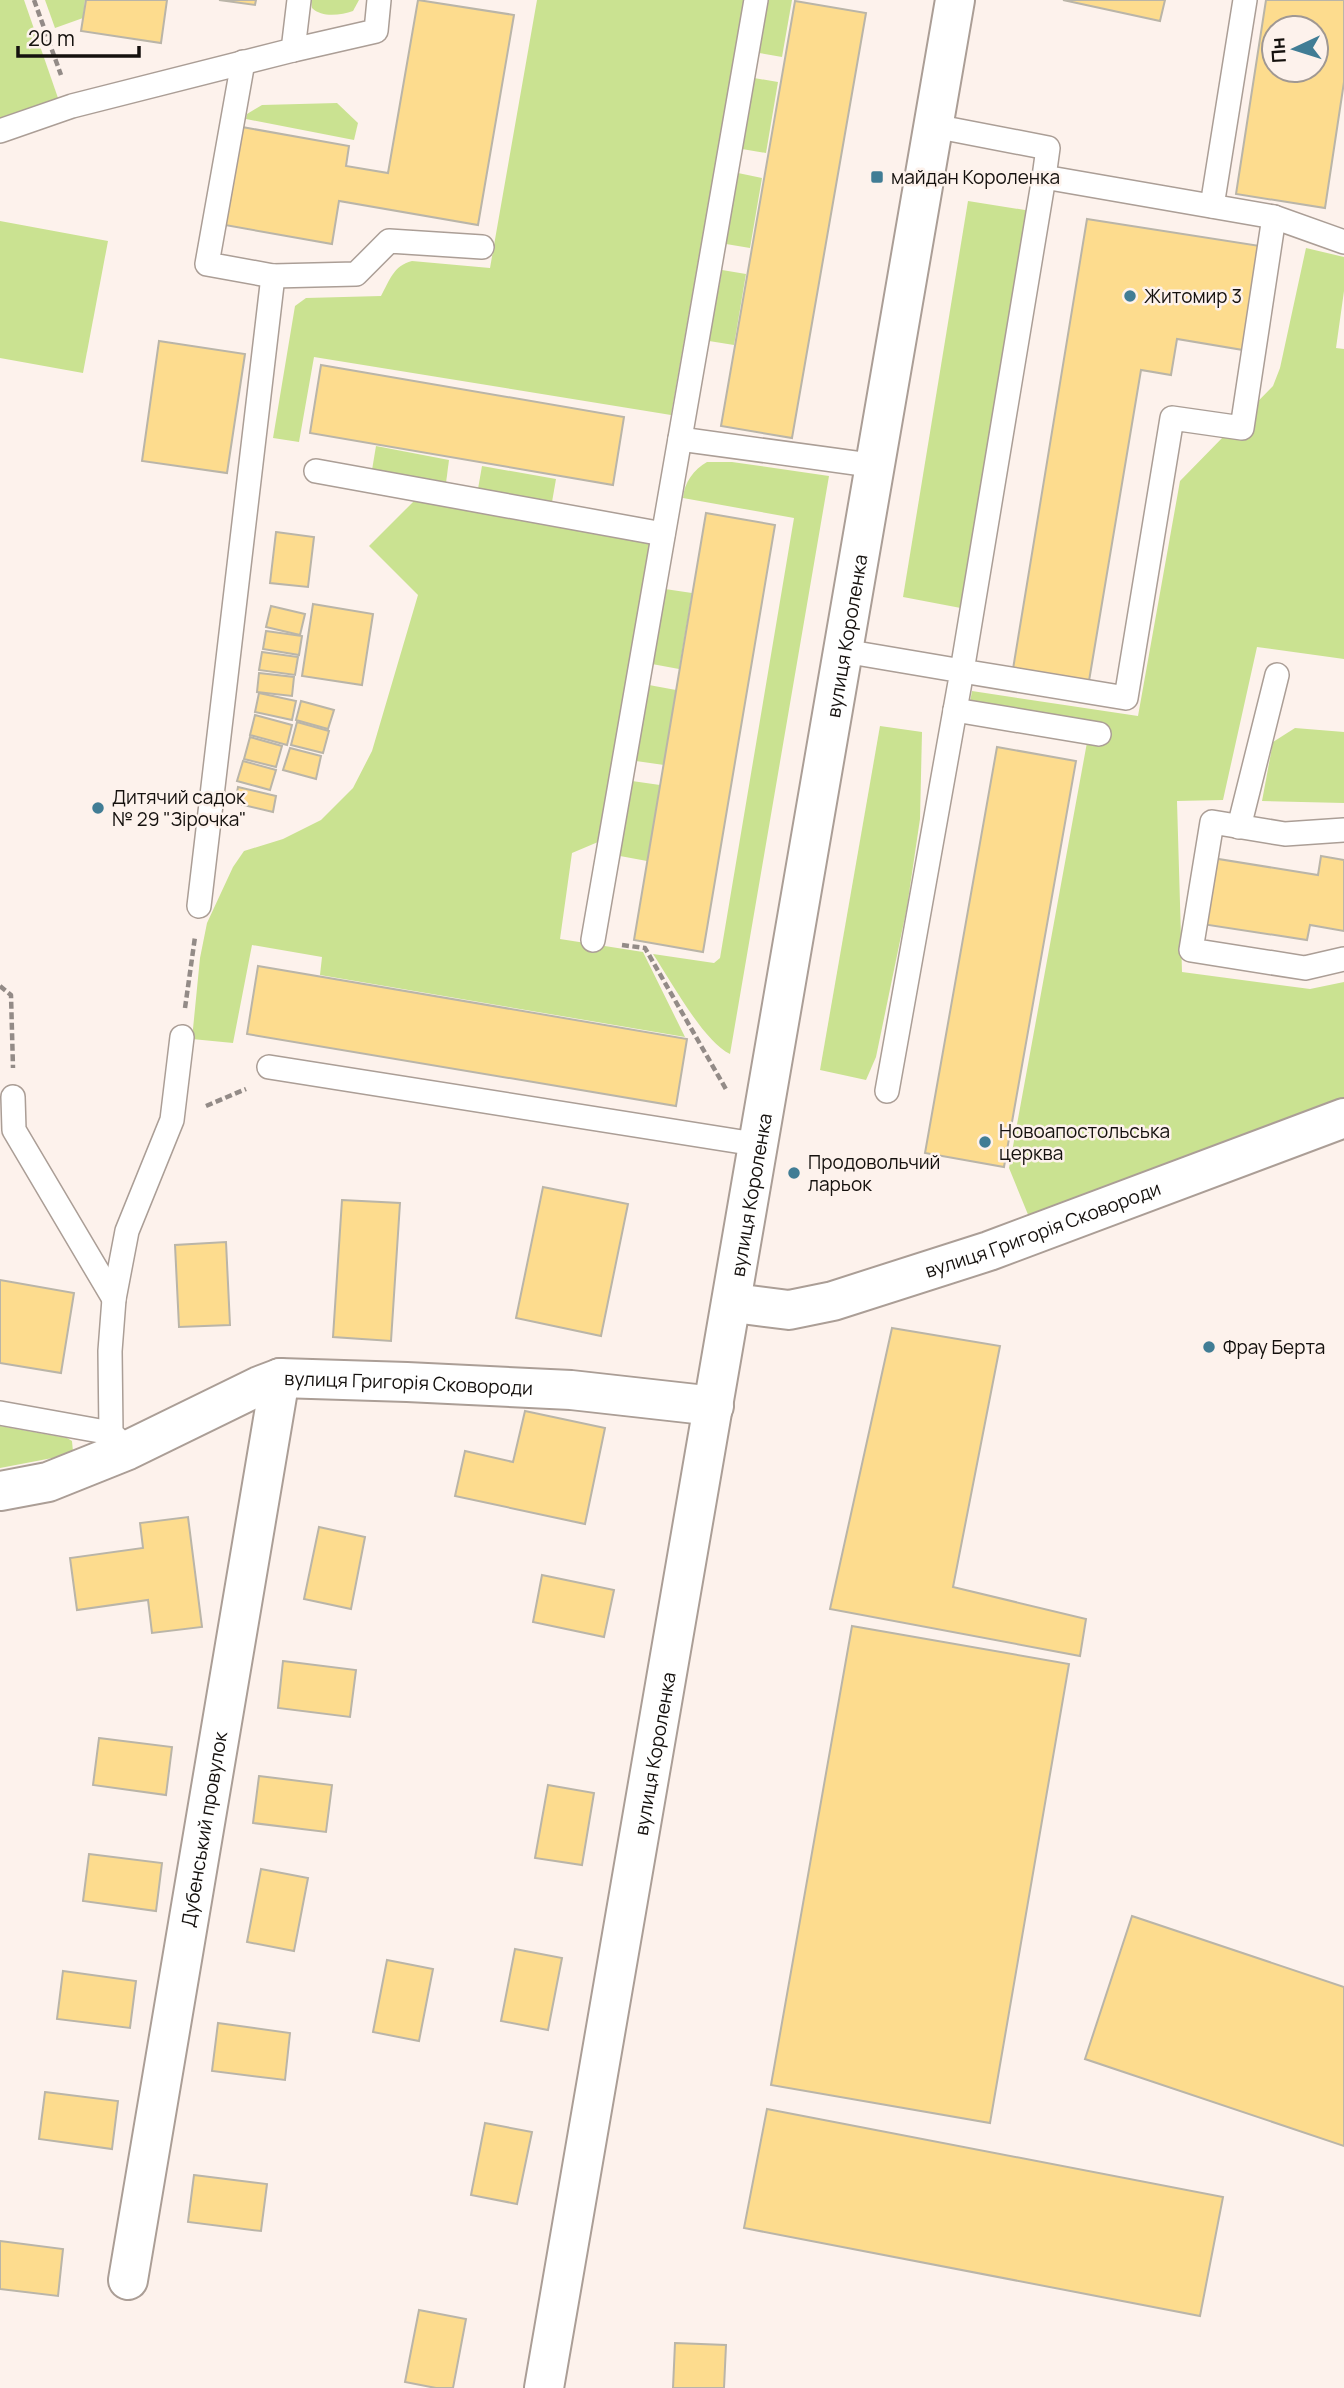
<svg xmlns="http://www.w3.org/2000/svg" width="1344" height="2388" font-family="Manrope,sans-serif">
<rect width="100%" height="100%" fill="#fdf2ec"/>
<g fill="#cae291">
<path d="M0 0H24L58 98 0 119Z"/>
<path d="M45 0H85L83 18 55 28Z"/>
<path d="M311 0H359L353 11C341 15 322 18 312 8Z"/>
<path d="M537 0H744L671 415 314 357 299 442 273 438 295 306 306 298 381 296C390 280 393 266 412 261L490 268Z"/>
<path d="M768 0H792L782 57 759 53Z"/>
<path d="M754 78 778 82 766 153 742 149Z"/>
<path d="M337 103 358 123 354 140 246 119 247 114 262 105Z"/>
<path d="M738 173 762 178 750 248 726 244Z"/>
<path d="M968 201 1031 211 966 609 903 597Z"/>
<path d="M0 221 108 241 83 373 0 358Z"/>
<path d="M1306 248 1344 257V291L1336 348 1344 349V659L1257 647 1223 800 1177 801 1182 972 1310 989 1344 982V1099L1244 1139 1029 1217 1009 1168 1088 737 967 718 972 691 1138 716 1180 481 1273 386 1280 368Z"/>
<path d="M722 270 746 274 734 345 709 341Z"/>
<path d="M376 446 449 460 446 483 372 470Z"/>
<path d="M707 462H732L829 476 730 1054C703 1041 671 981 653 954L714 963 720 958 794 518 683 498C684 483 694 469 707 462Z"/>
<path d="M482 466 556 479 552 502 478 489Z"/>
<path d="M416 499 650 544 598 842 572 853 560 939 643 952 685 1037 320 975 322 957 252 945 233 1043 192 1039 200 958 207 923 233 867 244 851 283 839 321 820 353 788 372 751 418 595 369 546Z"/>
<path d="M665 589 692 593 679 669 652 664Z"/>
<path d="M649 685 676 690 664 765 636 761Z"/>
<path d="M880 726 922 732 920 819 907 907 876 1057 866 1080 820 1070Z"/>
<path d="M1295 728 1344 732V803L1262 801 1273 742Z"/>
<path d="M632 781 660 785 647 861 620 856Z"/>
<path d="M0 1426 67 1438 72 1441 73 1452 68 1455 0 1468Z"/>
</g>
<g fill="#fddc8e" stroke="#bab5a8" stroke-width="2" fill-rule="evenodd">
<path d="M86 0H167L161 43 81 31Z"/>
<path d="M219 0H256L255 5Z"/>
<path d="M418 0 514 15 478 225 339 201 332 244 225 225 242 127 349 146 346 166 388 173Z"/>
<path d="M1063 0H1165L1160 21Z"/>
<path d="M1266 0H1344V82L1325 208 1236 194ZM1274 28H1316V70H1274Z"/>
<path d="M795 1 866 13 792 438 721 426Z"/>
<path d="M1087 219 1260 246 1243 350 1177 339 1171 375 1141 370 1089 681 1013 669Z"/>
<path d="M159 341 245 354 227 473 142 461Z"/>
<path d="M321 365 624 417 613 485 310 433Z"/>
<path d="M706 513 775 525 703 952 634 940Z"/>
<path d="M276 532 314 537 308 587 270 583Z"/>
<path d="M313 604 373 614 362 685 302 676Z"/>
<path d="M271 606 305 614 300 635 266 627Z"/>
<path d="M266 631 302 636 299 655 263 649Z"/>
<path d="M262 652 298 657 295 675 259 670Z"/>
<path d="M259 673 294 677 292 696 257 692Z"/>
<path d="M259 693 296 701 292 720 255 712Z"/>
<path d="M301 701 334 710 328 729 296 720Z"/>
<path d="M255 715 292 725 287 745 250 735Z"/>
<path d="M297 722 329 731 323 753 291 745Z"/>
<path d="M250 737 282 746 276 767 244 759Z"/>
<path d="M997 747 1076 761 1004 1167 925 1153Z"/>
<path d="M290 748 321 756 316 779 283 770Z"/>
<path d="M243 761 276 770 270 790 237 781Z"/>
<path d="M238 787 276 796 273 812 235 803Z"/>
<path d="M1321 856 1344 860V931L1310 925 1307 940 1202 924 1212 858 1318 875Z"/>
<path d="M258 966 687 1039 676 1106 247 1034Z"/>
<path d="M543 1187 628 1204 601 1336 516 1318Z"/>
<path d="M342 1200 400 1203 391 1341 333 1337Z"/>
<path d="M226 1242 230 1325 179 1327 175 1245Z"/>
<path d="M0 1280 74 1293 61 1373 0 1363Z"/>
<path d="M892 1328 1000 1346 953 1587 1086 1619 1080 1656 830 1609Z"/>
<path d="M525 1411 605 1428 585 1524 455 1496 465 1451 513 1462Z"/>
<path d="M188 1517 202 1627 152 1633 148 1600 77 1610 70 1558 143 1548 140 1523Z"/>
<path d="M319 1527 365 1537 351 1609 304 1599Z"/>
<path d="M542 1575 614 1590 604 1637 533 1622Z"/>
<path d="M852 1626 1069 1664 990 2123 771 2085Z"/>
<path d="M283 1661 356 1670 350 1717 278 1708Z"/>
<path d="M99 1738 172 1747 166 1795 93 1785Z"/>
<path d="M259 1776 332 1785 326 1832 253 1823Z"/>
<path d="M548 1785 594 1793 582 1865 535 1858Z"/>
<path d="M89 1854 162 1863 156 1911 83 1901Z"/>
<path d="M261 1869 308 1878 294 1951 247 1942Z"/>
<path d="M1132 1916 1344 1987V2146L1085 2059Z"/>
<path d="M515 1949 562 1958 548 2030 501 2021Z"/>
<path d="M387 1960 433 1969 419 2041 373 2032Z"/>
<path d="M63 1971 136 1981 130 2028 57 2019Z"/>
<path d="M218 2023 290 2033 285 2080 212 2071Z"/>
<path d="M45 2092 118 2101 112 2149 39 2139Z"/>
<path d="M767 2109 1223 2197 1200 2316 744 2228Z"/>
<path d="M485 2123 532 2132 517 2204 471 2195Z"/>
<path d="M194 2175 267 2184 261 2231 188 2222Z"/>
<path d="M0 2241 63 2249 58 2296 0 2289Z"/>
<path d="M419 2310 466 2319 453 2388H436L405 2382Z"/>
<path d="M675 2343 726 2345 724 2388H673Z"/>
</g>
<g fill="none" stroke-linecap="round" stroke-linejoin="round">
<g stroke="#ab9e96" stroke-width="26">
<g id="lane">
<path d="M293 50 376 31 379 0"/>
<path d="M243 62 207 264 273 276 356 274 389 241 482 247"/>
<path d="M934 126 1048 148 1044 177 1274 217 1344 242"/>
<path d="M0 131 72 106 293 50 299 0"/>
<path d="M1044 177 962 671 1126 698 1172 418 1242 428 1274 217"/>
<path d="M1212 206 1245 0"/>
<path d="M680 439 877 466"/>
<path d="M316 471 663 534"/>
<path d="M844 651 962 671 887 1091"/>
<path d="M955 710 1099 734"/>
<path d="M1239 827 1277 675"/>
<path d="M1344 830 1285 834 1212 822 1191 950 1305 968 1344 959"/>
<path d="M199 906 273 276"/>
<path d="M593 940 756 0"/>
<path d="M269 1067 761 1145"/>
<path d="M13 1097 14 1130 114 1299"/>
<path d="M0 1413 111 1433"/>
<path d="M128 1450 111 1433 110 1351 114 1299 127 1231 172 1120 182 1037"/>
</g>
</g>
<g stroke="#ab9e96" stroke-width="42">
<g id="street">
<path id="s1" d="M734 1303 789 1310 833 1301 989 1251 1344 1118"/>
<path id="s2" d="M0 1491 48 1482 128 1450 259 1386 280 1378 407 1382 571 1390 714 1406"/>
<path id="s3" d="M128 2280 280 1378"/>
</g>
</g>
<g stroke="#ab9e96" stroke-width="42">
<g id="secondary">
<path id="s4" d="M544 2388C684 1592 820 796 955 0"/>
</g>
</g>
<g stroke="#938b87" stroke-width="4.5" stroke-dasharray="7 3.5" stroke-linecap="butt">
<path d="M34 0 61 75"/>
<path d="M622 945 645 948 727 1091"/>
<path d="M0 986 11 995 13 1068"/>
<path d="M185 1008 195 937"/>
<path d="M206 1106 246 1089"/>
</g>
<use href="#lane" stroke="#fff" stroke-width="23"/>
<use href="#street" stroke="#fff" stroke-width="38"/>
<use href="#secondary" stroke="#fff" stroke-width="38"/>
</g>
<g fill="#417d95" stroke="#fdf2ec" stroke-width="2.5">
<rect x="870" y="170" width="14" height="14" rx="3.5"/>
<circle cx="1130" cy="296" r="7"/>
<circle cx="98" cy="808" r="7"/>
<circle cx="985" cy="1142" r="7"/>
<circle cx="794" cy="1173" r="7"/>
<circle cx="1209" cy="1347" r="7"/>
</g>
<g text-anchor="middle" stroke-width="5" stroke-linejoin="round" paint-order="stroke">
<g font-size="19" fill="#15110e" stroke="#fdf2ec" text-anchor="start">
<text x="891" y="184">майдан Короленка</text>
<text x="1144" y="303">Житомир 3</text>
<text x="112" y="804">Дитячий садок<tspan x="112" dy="22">№ 29 "Зірочка"</tspan></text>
<text x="999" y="1138">Новоапостольська<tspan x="999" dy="22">церква</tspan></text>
<text x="808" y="1169">Продовольчий<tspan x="808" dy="22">ларьок</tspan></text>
<text x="1223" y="1354">Фрау Берта</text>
</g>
<g font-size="19" fill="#15110e" stroke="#fdf2ec">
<text dy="7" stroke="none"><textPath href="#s4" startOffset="1778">вулиця Короленка</textPath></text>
<text dy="7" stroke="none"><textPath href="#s4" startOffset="1211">вулиця Короленка</textPath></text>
<text dy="7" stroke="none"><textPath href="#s1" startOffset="322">вулиця Григорія Сковороди</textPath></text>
<text dy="7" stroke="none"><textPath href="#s2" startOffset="432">вулиця Григорія Сковороди</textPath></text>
<text dy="7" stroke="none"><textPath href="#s4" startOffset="644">вулиця Короленка</textPath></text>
<text dy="7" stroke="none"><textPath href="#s3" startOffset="457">Дубенський провулок</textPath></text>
</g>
</g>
<g transform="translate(1295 49) rotate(266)"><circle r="33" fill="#fdf2ec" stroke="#a09893" stroke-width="2"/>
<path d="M0-5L12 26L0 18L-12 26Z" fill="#417d95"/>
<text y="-10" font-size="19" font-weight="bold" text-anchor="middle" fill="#15110e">Пн</text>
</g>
<path d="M18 46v10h121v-10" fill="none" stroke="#15110e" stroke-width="3.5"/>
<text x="28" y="46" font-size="21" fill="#15110e" stroke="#fdf2ec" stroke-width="5" paint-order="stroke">20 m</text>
</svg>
